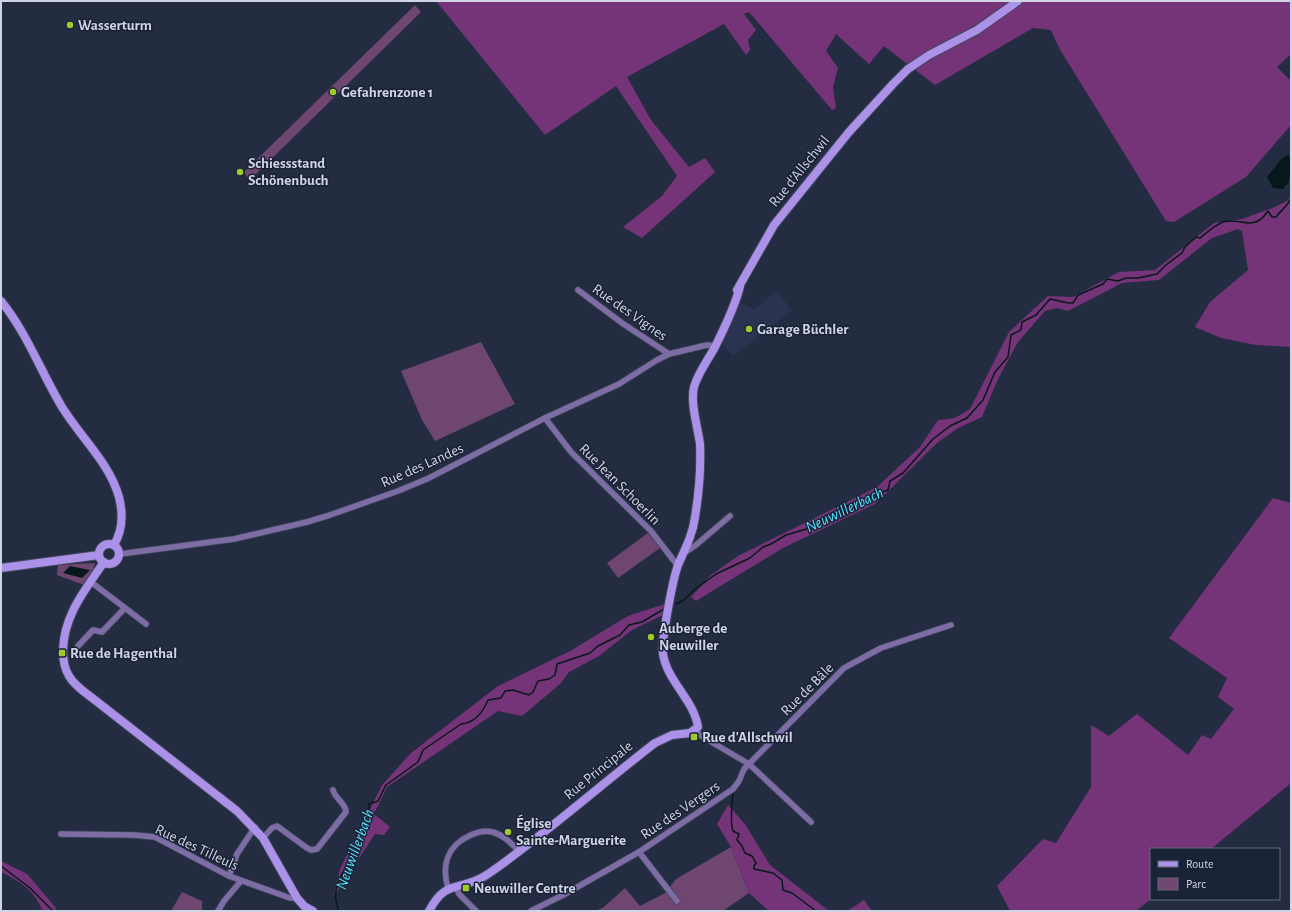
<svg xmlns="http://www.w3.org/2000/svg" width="1292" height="912" font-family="'Alegreya Sans',sans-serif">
<rect width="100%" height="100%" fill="#242c42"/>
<path fill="#2a3450" d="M777 291 792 311 733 356 715 335 732 299 754 309Z"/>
<g fill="#6f466f">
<path d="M415 5 421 12 249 181 244 172Z"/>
<path d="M481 342 515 404 435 441 422 420 401 371Z"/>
<path d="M648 533 660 548 618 578 607 563Z"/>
<path d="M95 563 91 578 84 585 57 575 58 565Z"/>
<path d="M731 847 749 893 723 911H596L604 907 625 888 640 906 665 893 676 879Z"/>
<path d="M182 892 202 901V911H171Z"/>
</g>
<g fill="#743477">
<path d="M436 1H1291V54L1277 67 1291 81V125L1246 177 1174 222 1166 221 1059 48 1051 30 1033 28 935 85 884 46 869 64 836 34 826 51 838 68 833 87 836 108 832 110 749 12 744 14 756 30 748 40 750 50 746 55 724 24 627 77 651 120 689 167 705 158 715 172 642 238 623 227 662 196 677 176 616 86 545 135Z"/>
<path d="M1291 196V347L1256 345 1221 338 1195 327 1210 302 1248 270 1242 231 1238 229 1212 238 1159 280 1122 283 1068 311 1057 308 1045 311 1018 342 998 379 982 417 958 428 937 443 875 504 783 548 696 601 691 597 711 575 738 556 877 487 920 447 938 420 955 418 970 409 1009 332 1048 296 1073 297 1119 272 1155 270 1214 223 1242 219 1275 207 1287 201Z"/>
<path d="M1273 498 1291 503V783L1211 849H1151V899L1136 911H1010L997 886 1043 839 1056 843 1091 787V725L1109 736 1137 714 1188 755 1202 735 1211 739 1234 709 1218 697 1227 678 1169 638Z"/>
<path d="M665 604 663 615 632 630 599 656 569 672 560 684 522 716 498 711 387 787 374 814 390 827 384 835 375 834 334 896 340 869 382 785 411 753 498 686 570 651 628 616Z"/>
<path d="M728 805 745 824 770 865 829 911H769L749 893 731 847 717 824Z"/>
<path d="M1 861 27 874 56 908 55 911H43C40 906 38 901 35 897 27 885 13 878 1 872Z"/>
<path d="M864 900 872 911H847Z"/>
</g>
<g fill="#06181c">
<path d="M1288 155 1291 157 1289 182 1283 189 1273 188 1267 177 1281 159Z"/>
<path d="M70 566 90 570 82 578 63 573Z"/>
</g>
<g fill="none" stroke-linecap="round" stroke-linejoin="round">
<g stroke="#06181c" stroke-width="1.5">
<path d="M676 604 684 600 694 590 716 574 750 558 763 547 771 544 786 535 813 527 825 518 837 514 841 508 888 490 890 481 903 473 933 439 950 426 967 418 983 400 995 372 1008 357 1011 335 1021 330 1022 322 1036 315 1050 299C1058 300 1066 304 1073 303L1078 295 1103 284 1107 279 1118 281 1126 278H1138L1157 274 1166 265 1182 253 1185 247 1196 237 1200 238C1206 233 1215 225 1223 222 1242 217 1253 233 1268 211L1272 217H1276C1281 210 1288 206 1291 198"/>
<path d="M733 792C732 802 730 823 733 831L739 834 737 840 742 846 745 853 752 856 756 863 754 866V869L773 873 782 880 783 890 792 893 816 911"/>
<path d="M1 866 30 888 53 911"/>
<path d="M338 911C338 907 337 905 336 901 334 888 341 870 352 863L358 837 367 823 370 815 369 804 378 801 386 785 418 762 423 750 461 724C474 723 483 712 488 700L501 698 505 691 513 690 529 695 533 692 538 681 549 679 555 675 557 664 590 653 598 646 620 635 629 625 642 622 664 609"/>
</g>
<g stroke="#3f475c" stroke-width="7">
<g id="street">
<path d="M578 290 622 323 669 354"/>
<path d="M545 418 571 452 651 531 678 566"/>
<path d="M684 553 696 545 730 516"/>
<path d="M120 554 234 539 307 522 330 515 398 491 429 478 545 418 619 384 657 360 669 354 707 345 715 346"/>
<path d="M91 582 146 624"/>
<path d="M78 646 93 630 102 632 124 609"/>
<path d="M695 731 703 737 749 764 811 822"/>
<path d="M61 834 134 835 155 837 229 876 290 898H297"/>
<path d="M263 838 272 828 277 826 307 848 311 850 317 849 346 812C346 803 335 799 333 790"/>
<path d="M639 852 677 901"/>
<path d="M229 876 237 854 255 827"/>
<path d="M456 887 459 894 476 911"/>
<path d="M448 888C441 864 448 845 471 835 478 832 484 830 492 832 502 834 513 844 519 852"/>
<path d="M218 911 224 901 241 881"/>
<path d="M531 911 565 894 639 852 733 789 739 781 744 769 844 668 881 648 951 625"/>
</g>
</g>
<g stroke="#3f475c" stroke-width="10">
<g id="secondary">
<path d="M737 290 774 225 849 132 893 84 908 69 929 55 977 30 1018 1"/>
<path d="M1 301C27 333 41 372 62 407 81 438 109 462 119 497 123 513 123 530 114 545"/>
<circle cx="109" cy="554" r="10"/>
<path d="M104 562C85 590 64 615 63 650 63 659 64 668 69 676 74 685 83 691 91 697L237 811 263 838 297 898 304 906 313 911"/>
<path d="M1 568 99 555"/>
<path d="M429 911C447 877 460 893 488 874 546 834 599 786 655 743L672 735 690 733 698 727C694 700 667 681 663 654 661 640 673 579 678 565 685 549 693 534 695 517 699 493 701 468 700 444 698 428 690 403 694 387 698 373 708 360 715 347 723 331 736 303 740 286"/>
</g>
</g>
<use href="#street" stroke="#7d6da4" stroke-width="5.5"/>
<use href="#secondary" stroke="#ac91e8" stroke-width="8"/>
</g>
<g fill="#9fca2d" stroke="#1a2237" stroke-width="1.5">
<circle cx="70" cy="25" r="4"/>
<circle cx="333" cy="92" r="4"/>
<circle cx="240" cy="172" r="4"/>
<circle cx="749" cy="329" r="4"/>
<circle cx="651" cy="637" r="4"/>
<rect x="58" y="649" width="8" height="8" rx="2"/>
<rect x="690" y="733" width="8" height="8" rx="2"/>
<circle cx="508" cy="832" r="4"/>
<rect x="462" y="884" width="8" height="8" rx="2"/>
</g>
<g text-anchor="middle" stroke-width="3" stroke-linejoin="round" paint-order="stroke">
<g font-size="15" font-weight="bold" fill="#cfd5e4" stroke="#1a2237" text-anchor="start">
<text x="78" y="30">Wasserturm</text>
<text x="341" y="97">Gefahrenzone 1</text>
<text x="248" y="168">Schiessstand<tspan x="248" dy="17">Schönenbuch</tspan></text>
<text x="757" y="334">Garage Büchler</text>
<text x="659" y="633">Auberge de<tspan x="659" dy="17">Neuwiller</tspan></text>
<text x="70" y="658">Rue de Hagenthal</text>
<text x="702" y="742">Rue d'Allschwil</text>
<text x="516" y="828">Église<tspan x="516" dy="17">Sainte-Marguerite</tspan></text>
<text x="474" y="893">Neuwiller Centre</text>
</g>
<g font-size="15" fill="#cfd5e4" stroke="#1a2237">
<text transform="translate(799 171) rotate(-51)" y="5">Rue d'Allschwil</text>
<text transform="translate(630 312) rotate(35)" y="5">Rue des Vignes</text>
<text transform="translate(422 465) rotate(-24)" y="5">Rue des Landes</text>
<text transform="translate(620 484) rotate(45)" y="5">Rue Jean Schoerlin</text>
<text transform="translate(807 689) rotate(-45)" y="5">Rue de Bâle</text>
<text transform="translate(598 770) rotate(-39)" y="5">Rue Principale</text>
<text transform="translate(680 810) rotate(-34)" y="5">Rue des Vergers</text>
<text transform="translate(197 847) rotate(25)" y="5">Rue des Tilleuls</text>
</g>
<g font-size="16" font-style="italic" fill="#55e6ff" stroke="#1a2237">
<text transform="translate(844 509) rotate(-26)" y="6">Neuwillerbach</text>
<text transform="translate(354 849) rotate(-70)" y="6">Neuwillerbach</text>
</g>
</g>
<rect width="1292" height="912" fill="none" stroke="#cfd5e4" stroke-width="4"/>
<rect x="1150" y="848" width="130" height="52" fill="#1a2237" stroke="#626a7c"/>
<rect x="1158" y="861" width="20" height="6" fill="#ac91e8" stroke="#626a7c"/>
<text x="1186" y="868" font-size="12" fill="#cfd5e4">Route</text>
<rect x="1158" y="878" width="20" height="12" fill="#6f466f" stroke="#626a7c"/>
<text x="1186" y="888" font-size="12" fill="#cfd5e4">Parc</text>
</svg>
